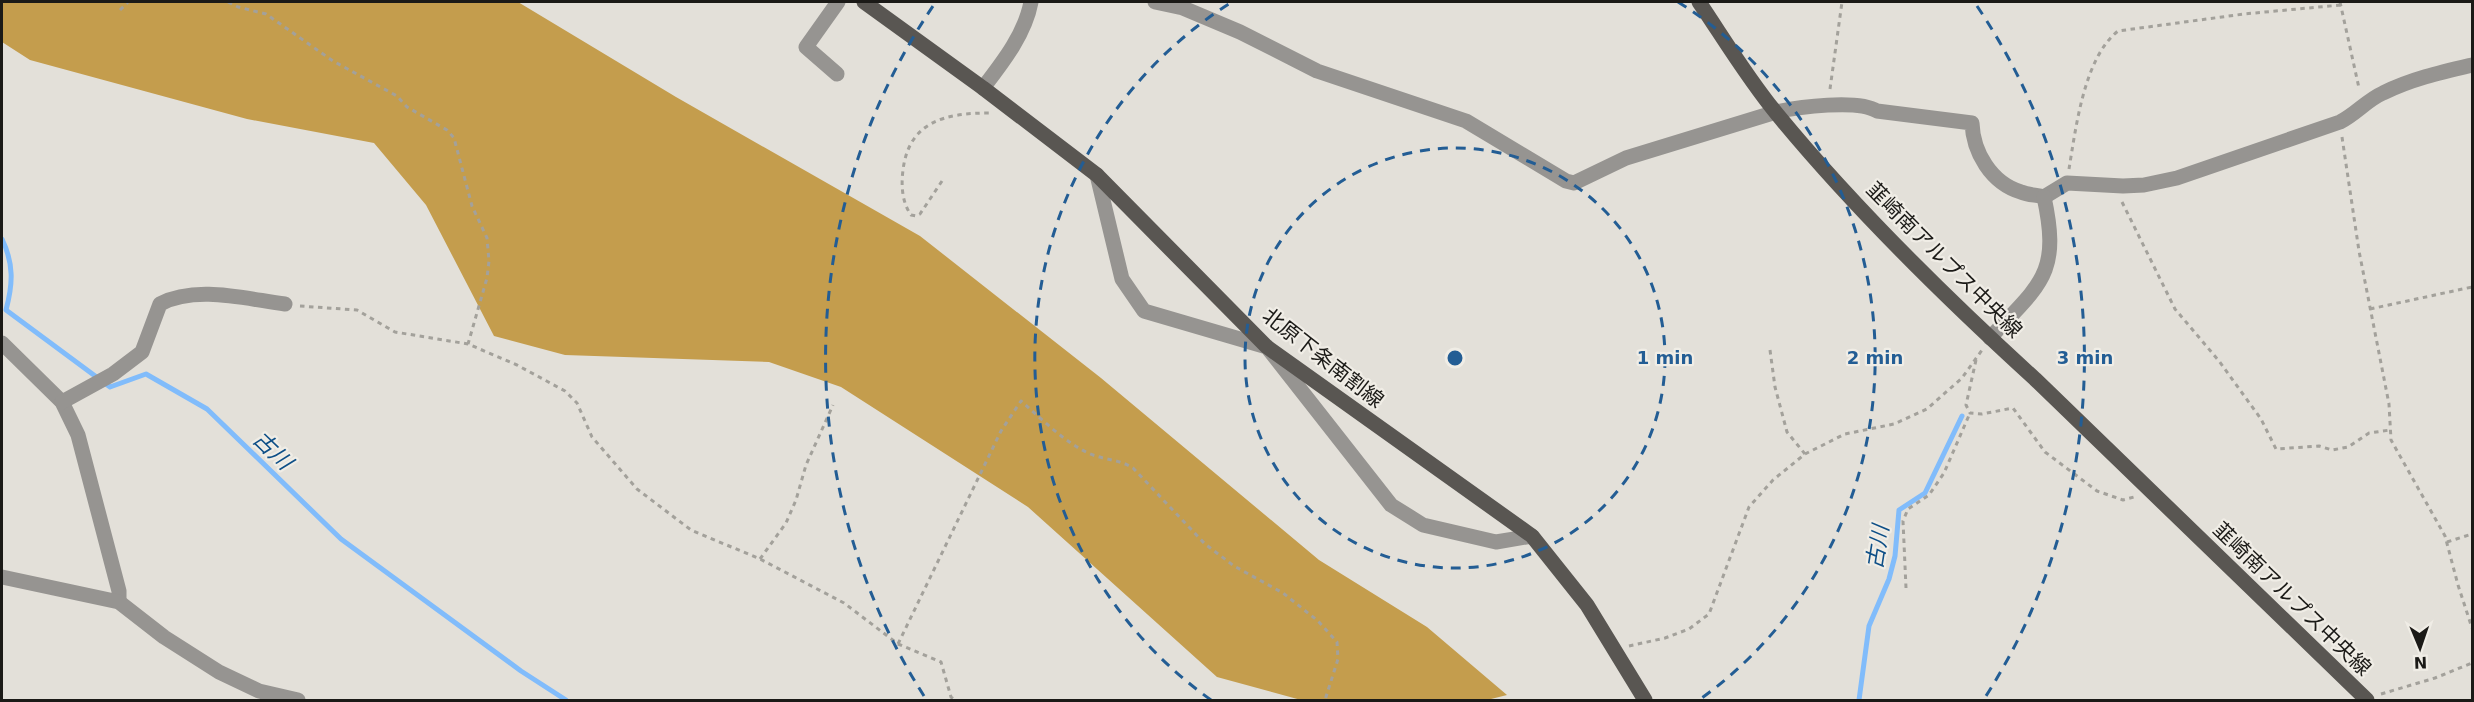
<svg xmlns="http://www.w3.org/2000/svg" width="2474" height="702" font-family="'DejaVu Sans','Noto Sans JP',sans-serif">
<rect width="100%" height="100%" fill="#e3e0d9"/>
<path fill="#c49d4d" d="M2 2H518L676 97 920 236 1101 378 1319 560 1427 627 1507 695 1487 700H1301L1217 677 1028 507 841 387 769 362 565 355 494 336 426 205 374 143 247 119 30 60 2 42Z"/>
<g fill="none" stroke-linecap="round" stroke-linejoin="round">
<g stroke="#81bcfb" stroke-width="5">
<path d="M2 239C14 264 13 284 6 310L110 387 146 374 207 409 341 539 521 671 566 700"/>
<path d="M1859 700 1869 626 1889 579 1895 556 1899 510 1925 493 1962 416"/>
</g>
<g stroke="#a3a19b" stroke-width="3" stroke-dasharray="4.5 4.5" stroke-linecap="butt">
<path d="M228 2 238 7 266 14 333 61 397 96 407 107 447 130 454 138 472 206 487 238 489 261 487 278 468 344"/>
<path d="M2340 2 2359 88"/>
<path d="M120 10 128 2"/>
<path d="M1830 89 1842 2"/>
<path d="M2342 137 2359 251 2389 404 2391 440 2445 536 2458 585 2472 628"/>
<path d="M2069 169C2076 127 2084 58 2118 31L2244 14 2341 5"/>
<path d="M942 181 920 214 916 216 911 215C902 202 901 186 903 170 909 121 946 113 989 113"/>
<path d="M2122 202 2175 309 2219 361 2261 419 2276 449 2319 446 2332 450 2348 447 2369 433 2390 430"/>
<path d="M300 306 357 310 395 332 468 344 517 365 565 391 577 403 592 437 637 489 691 530 760 559 844 603 898 644 941 662 951 697 955 700"/>
<path d="M2370 309 2472 287"/>
<path d="M1770 350 1775 387 1787 432 1805 454"/>
<path d="M1976 360 1966 405 1970 413 1982 414 2013 408 2045 452 2097 491 2123 500 2134 497"/>
<path d="M2447 542 2472 534"/>
<path d="M760 559 786 523 796 500 806 465 833 405"/>
<path d="M1906 588 1903 521 1908 509 1929 495 1944 473 1970 413"/>
<path d="M898 644 1001 431 1021 401C1042 419 1063 441 1088 453 1103 460 1119 459 1133 468L1205 544 1234 566 1283 593 1318 621 1337 642 1338 659 1325 700"/>
<path d="M1629 646 1665 638 1689 629 1709 614 1749 507 1773 480 1805 454 1845 434 1894 424 1927 409 1962 378 1982 350"/>
<path d="M2381 694 2435 678 2472 663"/>
</g>
<g stroke="#969491" stroke-width="15">
<path d="M1155 2 1183 8 1240 32 1317 71 1466 121 1566 181 1574 183 1626 158 1776 112C1798 107 1858 99 1877 111L1972 123C1973 152 1991 183 2021 192 2028 195 2037 195 2044 197L2067 183 2123 186 2144 185 2177 178 2340 122C2356 114 2367 100 2383 93 2411 79 2442 72 2472 65"/>
<path d="M837 74 806 47 838 2"/>
<path d="M983 88C1003 62 1025 34 1031 2"/>
<path d="M1097 175 1122 279 1144 311 1267 347 1391 505 1423 525 1496 542 1532 536"/>
<path d="M1990 338C2040 284 2061 275 2044 197"/>
<path d="M2 343 62 402 78 435 119 591V602"/>
<path d="M62 402 113 374 142 352 160 304C196 285 246 299 285 304"/>
<path d="M2 577 119 602 164 637 219 672 259 691 298 700"/>
</g>
<g stroke="#595652" stroke-width="15">
<path d="M864 2 983 88 1097 175 1267 347 1532 536 1587 605 1645 700"/>
<path d="M1699 2C1724 39 1748 79 1777 114 1855 209 1944 296 2035 379L2367 700"/>
</g>
</g>
<g fill="none" stroke="#235d94" stroke-width="3" stroke-dasharray="10 8">
<circle cx="1455" cy="358" r="210"/>
<path d="M1211 700A420 420 0 0 1 1232 2M1678 2A420 420 0 0 1 1699 700"/>
<path d="M924 696A630 630 0 0 1 933 6M1977 6A630 630 0 0 1 1986 696"/>
</g>
<g text-anchor="middle" stroke-width="4.5" stroke-linejoin="round" paint-order="stroke">
<g font-size="21" fill="#1b1a17" stroke="#f0ede6">
<text transform="translate(1944 260) rotate(45)" y="7">韮崎南アルプス中央線</text>
<text transform="translate(1323 358) rotate(38)" y="7">北原下条南割線</text>
<text transform="translate(2292 599) rotate(44)" y="7">韮崎南アルプス中央線</text>
</g>
<g font-size="22" font-style="italic" fill="#0e4f87" stroke="#f0ede6">
<text transform="translate(273 450) rotate(44)" y="8">古川</text>
<text transform="translate(1877 547) rotate(-81)" y="8">古川</text>
</g>
</g>
<circle cx="1455" cy="358" r="9" fill="#235d94" stroke="#f0ede6" stroke-width="3"/>
<g font-size="18" text-anchor="middle" font-weight="bold" fill="#235d94" stroke="#f0ede6" stroke-width="4.5" stroke-linejoin="round" paint-order="stroke">
<text x="1665" y="364">1 min</text>
<text x="1875" y="364">2 min</text>
<text x="2085" y="364">3 min</text>
</g>
<rect width="2474" height="702" fill="none" stroke="#1b1a17" stroke-width="6"/>
<g transform="translate(2420 648) rotate(178)" stroke="#f0ede6" stroke-width="4.5" paint-order="stroke">
<path d="M0-4.5L10 22L0 15L-10 22Z" fill="#1b1a17"/>
<text y="-9" font-size="16" font-weight="bold" text-anchor="middle" fill="#1b1a17">N</text>
</g>
</svg>
